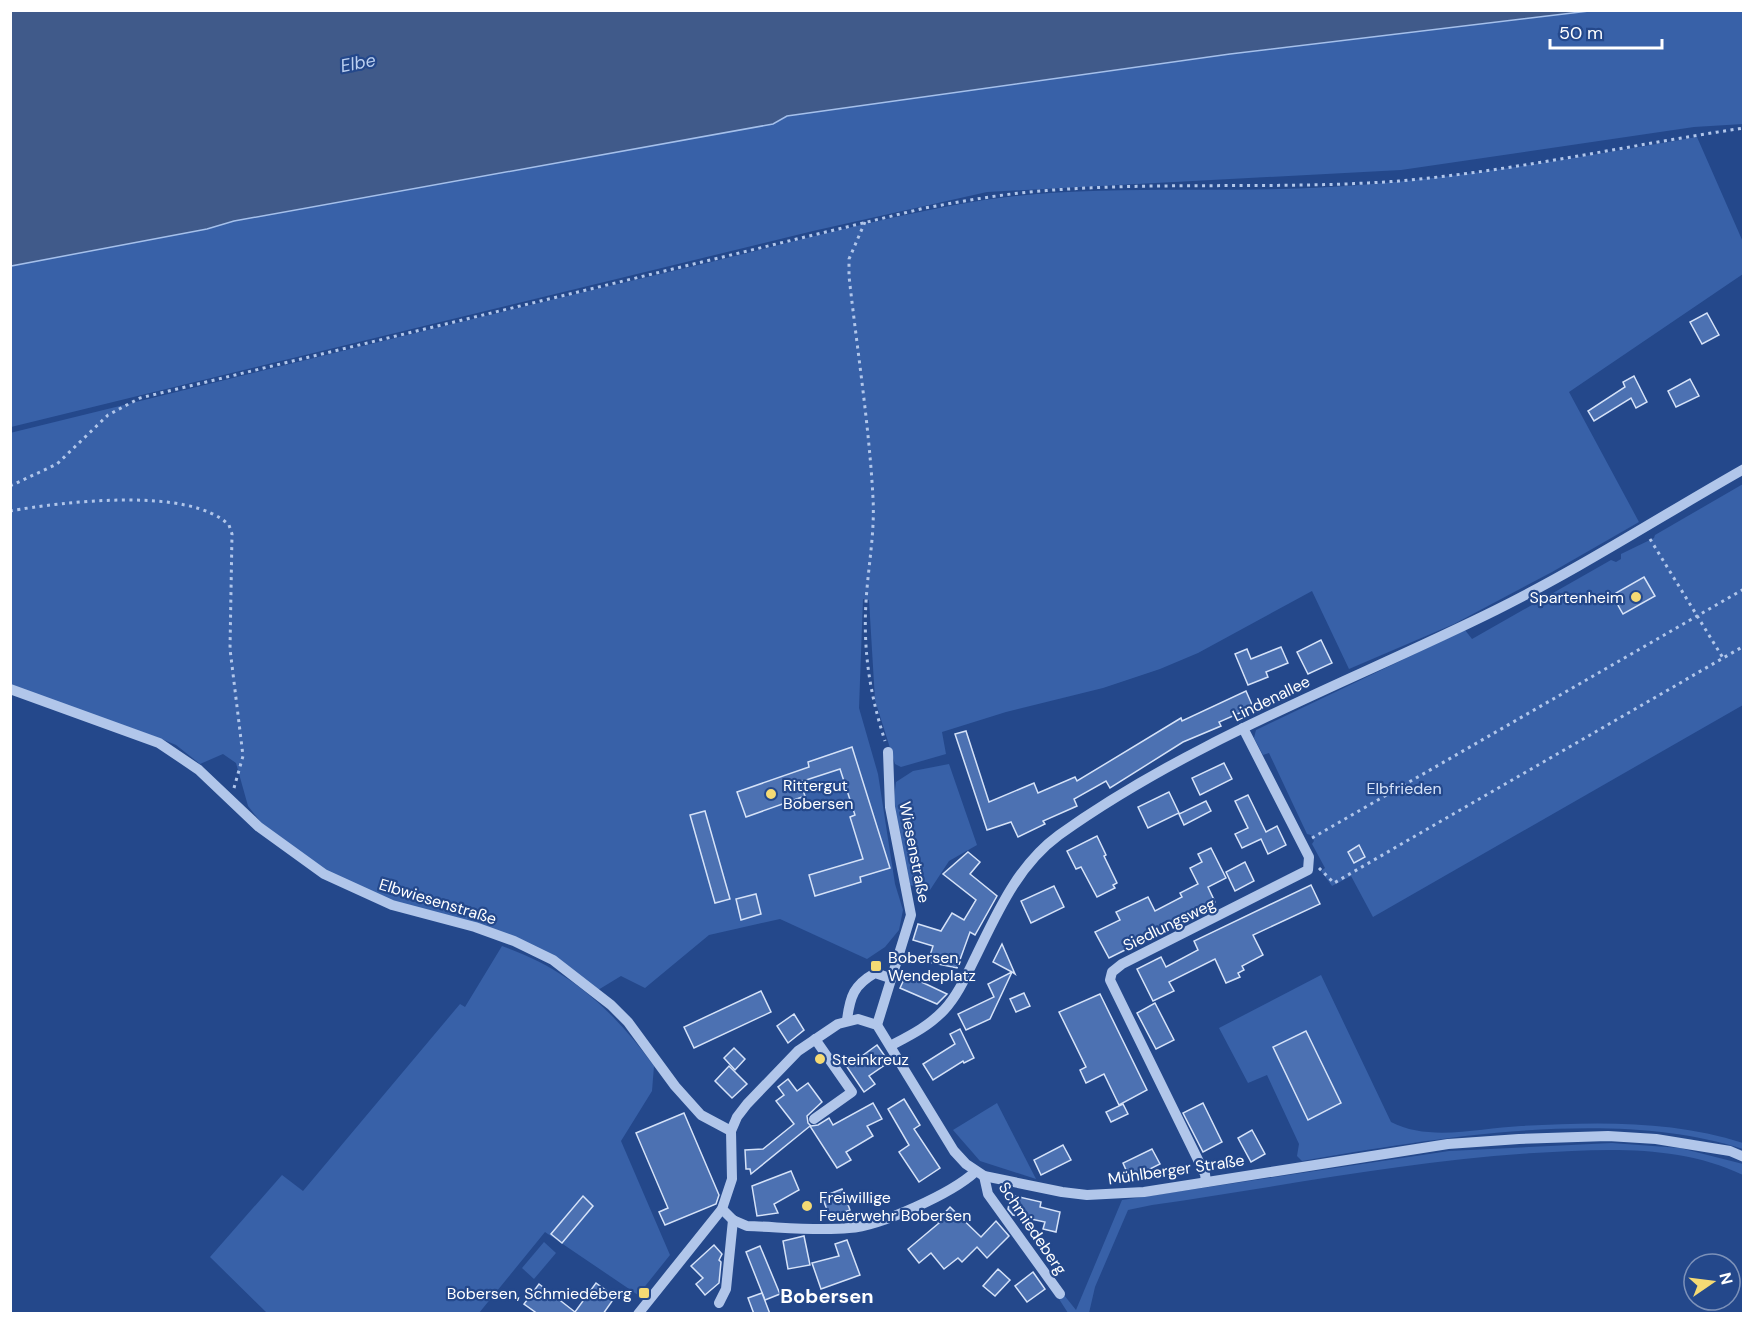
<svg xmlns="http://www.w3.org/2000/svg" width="1754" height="1324" font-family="'DM Sans',sans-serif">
<rect width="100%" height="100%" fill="#24488b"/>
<g fill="#3861a8">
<path d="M1589 11H1743V124L1694 127 1401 170 987 192 813 231 11 427 10 266 207 229 234 221 773 124 787 116 1230 54Z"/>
<path d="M1697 137 1743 242V274L1569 392 1639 522 1552 572 1454 624 1349 669 1312 591 1198 653 1160 669 1103 688 1006 712 942 732 946 754 901 767 895 764 875 700 869 600 863 599 859 708 878 774 895 884 903 910 899 930 885 947 867 959 780 919 709 935 645 988 621 976 598 990 558 958 394 903 327 872 263 825 248 806 236 763 223 754 200 764 176 745 164 740 11 685 10 433C231 379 452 323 673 271 776 247 879 217 984 200 1098 183 1215 194 1329 187 1453 180 1575 158 1697 137Z"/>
<path d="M1743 484V705L1373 917 1351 876 1332 886 1321 871 1325 868 1312 844 1314 841 1311 835 1307 834 1269 753 1263 755 1254 738 1256 730 1465 630 1472 639 1611 560 1616 562 1621 559V554L1654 538 1655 535Z"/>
<path d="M949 764 977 845 949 861 930 890 910 885 893 806 896 782 913 771Z"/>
<path d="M502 946C570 970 612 1009 654 1066L652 1091 621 1141 670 1255 638 1295 545 1232 479 1313H267L210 1257 282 1175 303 1191 460 1004 465 1007Z"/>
<path d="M1321 975 1391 1122C1429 1142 1480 1128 1521 1126 1596 1122 1672 1120 1743 1143V1149C1613 1107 1435 1138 1302 1161L1297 1156 1299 1144 1267 1075 1248 1083 1219 1028Z"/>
<path d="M997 1103 1036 1179 980 1161 953 1130Z"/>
<path d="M1612 1143 1680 1148 1743 1164V1175C1678 1144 1604 1149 1534 1153 1405 1161 1279 1187 1152 1205L1128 1210 1095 1287 1089 1313H1068L1059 1299 1064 1295 1076 1310 1122 1200 1449 1151Z"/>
<path d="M544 1242 556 1253 534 1279 522 1268Z"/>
</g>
<path fill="#405a8a" stroke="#a5c0eb" stroke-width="1.5" d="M10 11 11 10 1589 11 1230 54 787 116 773 124 234 221 207 229 11 266Z"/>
<g fill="#4c71b2" stroke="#d5e2f8" stroke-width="1.5">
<path d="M1707 313 1719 335 1702 344 1690 322Z"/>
<path d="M1634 376 1647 402 1636 408 1631 398 1594 421 1588 411 1625 387 1623 382Z"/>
<path d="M1690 379 1699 396 1676 407 1668 391Z"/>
<path d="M1644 577 1655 596 1623 614 1615 600 1619 598 1616 593Z"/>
<path d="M1321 640 1332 663 1308 674 1297 652Z"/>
<path d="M1281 647 1288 663 1266 672 1268 677 1248 685 1235 654 1247 649 1251 659Z"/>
<path d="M1246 691 1253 707 1219 722 1221 726 1183 742 1110 788 1106 781 1074 799 1077 806 1043 821 1045 824 1018 837 1011 822 987 830 955 734 966 731 989 802 1034 783 1038 793 1075 777 1077 781 1181 718 1182 721Z"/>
<path d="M852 747 890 868 860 877 861 882 815 896 809 875 863 859 850 817 855 815 840 769 800 782 805 796 746 817 737 792 809 767 808 762Z"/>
<path d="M1224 763 1232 779 1200 795 1192 778Z"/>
<path d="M1169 792 1179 813 1148 828 1138 807Z"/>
<path d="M1248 795 1266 832 1277 826 1286 845 1268 854 1261 839 1242 848 1235 834 1248 828 1235 801Z"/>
<path d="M1206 801 1211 811 1184 825 1179 814Z"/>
<path d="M705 811 730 899 715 903 690 815Z"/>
<path d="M1097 836 1106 855 1104 856 1117 883 1113 885 1115 888 1097 897 1081 867 1076 869 1067 851Z"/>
<path d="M1359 845 1365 857 1354 863 1348 852Z"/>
<path d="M1211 848 1226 878 1208 887 1215 902 1125 943 1127 949 1109 958 1095 932 1120 920 1116 912 1148 897 1155 911 1182 897 1180 893 1198 884 1190 868 1202 862 1198 854Z"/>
<path d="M968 852 980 862 970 874 997 896 975 935 970 932 957 968 928 962 933 946 913 940 918 924 941 931 952 913 964 920 976 900 943 874Z"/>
<path d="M1245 862 1254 881 1235 891 1226 872Z"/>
<path d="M1311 885 1320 904 1253 935 1263 955 1242 966 1244 970 1238 973 1240 977 1226 983 1215 959 1169 982 1174 991 1153 1001 1137 969 1161 957 1166 967 1198 950 1194 941Z"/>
<path d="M1054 886 1064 907 1031 923 1021 901Z"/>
<path d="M756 894 761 914 741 920 736 899Z"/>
<path d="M1002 944 1015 974 1012 972 990 1019 966 1030 958 1014 994 997 988 984 1012 972 993 962Z"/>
<path d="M906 975 928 985 947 994 937 1004 900 988Z"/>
<path d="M761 991 771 1012 694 1048 684 1027Z"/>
<path d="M1024 993 1030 1006 1016 1012 1010 999Z"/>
<path d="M1100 994 1147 1090 1119 1105 1104 1074 1086 1083 1080 1070 1086 1067 1059 1012Z"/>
<path d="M1155 1003 1174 1040 1156 1049 1137 1013Z"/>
<path d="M794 1014 804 1030 788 1043 777 1026Z"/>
<path d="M960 1029 974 1058 964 1063 963 1061 933 1080 923 1064 955 1044 950 1034Z"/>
<path d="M1306 1031 1341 1103 1308 1120 1273 1047Z"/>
<path d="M877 1045 889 1062 869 1076 875 1084 864 1092 847 1067Z"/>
<path d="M734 1048 745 1059 735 1070 724 1058Z"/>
<path d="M729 1066 747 1084 732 1098 715 1081Z"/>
<path d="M788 1079 797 1091 808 1083 822 1102 807 1116 808 1123 811 1126 818 1125 829 1118 833 1125 873 1103 882 1119 867 1126 873 1136 846 1152 851 1160 837 1168 810 1126 751 1174 750 1169H746L745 1150 763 1149 794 1124 776 1101 784 1095 778 1087Z"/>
<path d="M904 1099 920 1125 914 1129 940 1168 919 1182 899 1152 909 1145 888 1109Z"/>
<path d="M1203 1103 1222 1142 1203 1152 1183 1113Z"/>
<path d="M1123 1104 1128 1114 1111 1122 1106 1112Z"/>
<path d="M684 1113 719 1195 716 1204 665 1225 659 1212 668 1208 636 1133Z"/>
<path d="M1252 1130 1265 1154 1251 1162 1238 1138Z"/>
<path d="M1063 1145 1071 1160 1041 1175 1034 1160Z"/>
<path d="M1152 1149 1160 1164 1130 1179 1123 1163Z"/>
<path d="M791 1171 799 1190 774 1204 778 1213 757 1216 752 1186Z"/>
<path d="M842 1189 850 1210 830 1217 822 1197Z"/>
<path d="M1011 1195 1041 1202 1040 1207 1060 1212 1056 1232 1043 1229 1045 1222 1013 1215 1008 1209Z"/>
<path d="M583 1196 593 1206 562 1243 551 1234Z"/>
<path d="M950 1207 981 1237 996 1221 1009 1236 987 1258 977 1247 962 1262 958 1258 944 1269 931 1253 919 1263 908 1249 939 1223 937 1221Z"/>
<path d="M804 1236 810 1265 788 1269 783 1241Z"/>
<path d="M847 1240 860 1275 821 1289 812 1263 839 1256 835 1244Z"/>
<path d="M714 1245 722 1254 719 1260 721 1262 719 1283 705 1295 696 1284 703 1278 691 1266Z"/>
<path d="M760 1246 780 1294 765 1300 746 1252Z"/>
<path d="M998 1269 1010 1280 995 1296 983 1286Z"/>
<path d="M1033 1272 1045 1289 1027 1302 1015 1286Z"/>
<path d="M596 1283 615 1297 603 1314H538L524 1304 539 1284 575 1312Z"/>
<path d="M762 1293 770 1314H754L748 1298Z"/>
</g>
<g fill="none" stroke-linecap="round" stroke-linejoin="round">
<g stroke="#b1c6ea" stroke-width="3" stroke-dasharray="3 4.5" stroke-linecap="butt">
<path d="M865 222 849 259V276C857 349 869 424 873 498 875 533 868 567 866 602 863 651 870 695 885 741"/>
<path d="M10 486 57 464 108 415 140 398 925 208C964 201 1002 194 1041 191 1160 181 1280 190 1399 181 1514 171 1629 145 1744 128"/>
<path d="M10 511C61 502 190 486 229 525L232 534 230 649 243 756 234 788"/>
<path d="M1650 539 1723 658"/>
<path d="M1312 838 1744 589"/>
<path d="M1319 868 1334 883 1744 646"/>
</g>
<g stroke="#b1c6ea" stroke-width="10">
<path d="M10 689 159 743 199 770 259 827 324 874 392 905 475 927 514 941 553 960 611 1005 628 1022 675 1086 701 1115 731 1131"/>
<path d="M847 1020C850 996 854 985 875 973L890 978"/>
<path d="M877 1025 911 915 890 807 888 752"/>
<path d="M892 1045C911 1035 929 1026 944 1010 958 995 967 974 976 956 998 911 1018 865 1059 835 1193 739 1349 683 1496 610 1581 568 1661 516 1744 469"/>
<path d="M814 1119 852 1092 815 1039"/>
<path d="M984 1176 988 1194 1060 1294"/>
<path d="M1206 1182 1205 1174 1110 980 1112 972 1122 964 1308 870 1309 857 1243 728"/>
<path d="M722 1209 733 1220 747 1226C780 1227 816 1231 849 1228 881 1226 952 1193 975 1172"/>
<path d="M719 1303 726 1289 733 1220"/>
<path d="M638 1314 722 1209 732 1179 731 1131 737 1117 747 1104 798 1051 838 1024 858 1019 877 1025 954 1151 966 1164 984 1176 1062 1192 1087 1195 1144 1192 1448 1144 1519 1139 1608 1136 1656 1139 1730 1151 1744 1157"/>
</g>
</g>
<g fill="#f5da74" stroke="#24488b" stroke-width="2">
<circle cx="1636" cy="597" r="6"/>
<circle cx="771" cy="794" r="6"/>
<rect x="870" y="960" width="12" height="12" rx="3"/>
<circle cx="820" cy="1059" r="6"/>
<circle cx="807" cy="1206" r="6"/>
<rect x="638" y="1287" width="12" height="12" rx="3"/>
</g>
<g text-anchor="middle" stroke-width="4.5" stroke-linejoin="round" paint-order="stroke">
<g font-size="16" fill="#fff" stroke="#24488b" text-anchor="start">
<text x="1624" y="603" text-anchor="end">Spartenheim</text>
<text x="783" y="791">Rittergut<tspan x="783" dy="18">Bobersen</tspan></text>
<text x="888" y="963">Bobersen,<tspan x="888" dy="18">Wendeplatz</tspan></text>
<text x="832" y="1065">Steinkreuz</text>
<text x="819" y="1203">Freiwillige<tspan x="819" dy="18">Feuerwehr Bobersen</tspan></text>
<text x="632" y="1299" text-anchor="end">Bobersen, Schmiedeberg</text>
</g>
<g font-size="16" fill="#fff" stroke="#24488b">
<text transform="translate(1271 698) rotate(-26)" y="6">Lindenallee</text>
<text transform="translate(915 852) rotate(79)" y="6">Wiesenstraße</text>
<text transform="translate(438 901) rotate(17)" y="6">Elbwiesenstraße</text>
<text transform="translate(1169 924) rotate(-26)" y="6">Siedlungsweg</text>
<text transform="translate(1176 1169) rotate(-8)" y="6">Mühlberger Straße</text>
<text transform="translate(1033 1228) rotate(56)" y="6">Schmiedeberg</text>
</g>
<g font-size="16" fill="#d5e2f8" stroke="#24488b">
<text x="1404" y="794">Elbfrieden</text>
</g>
<g font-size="18" font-style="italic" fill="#bdd1f1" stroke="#24488b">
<text transform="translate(358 63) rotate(-11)" y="6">Elbe</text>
</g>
<g font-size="20" font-weight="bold" fill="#fff" stroke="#24488b">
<text x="827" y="1303">Bobersen</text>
</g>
</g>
<rect width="1754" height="1324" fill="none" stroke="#ffffff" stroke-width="24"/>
<g transform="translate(1712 1282) rotate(76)"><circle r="28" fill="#24488b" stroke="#7c91b9" stroke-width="1.5"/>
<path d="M0-4.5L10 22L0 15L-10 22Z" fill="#f5da74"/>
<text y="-9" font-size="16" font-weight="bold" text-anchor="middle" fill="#ffffff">N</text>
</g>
<path d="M1550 39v9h112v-9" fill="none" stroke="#ffffff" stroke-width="3"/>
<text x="1559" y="39" font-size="18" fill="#ffffff" stroke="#24488b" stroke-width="4.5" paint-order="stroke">50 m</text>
</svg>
